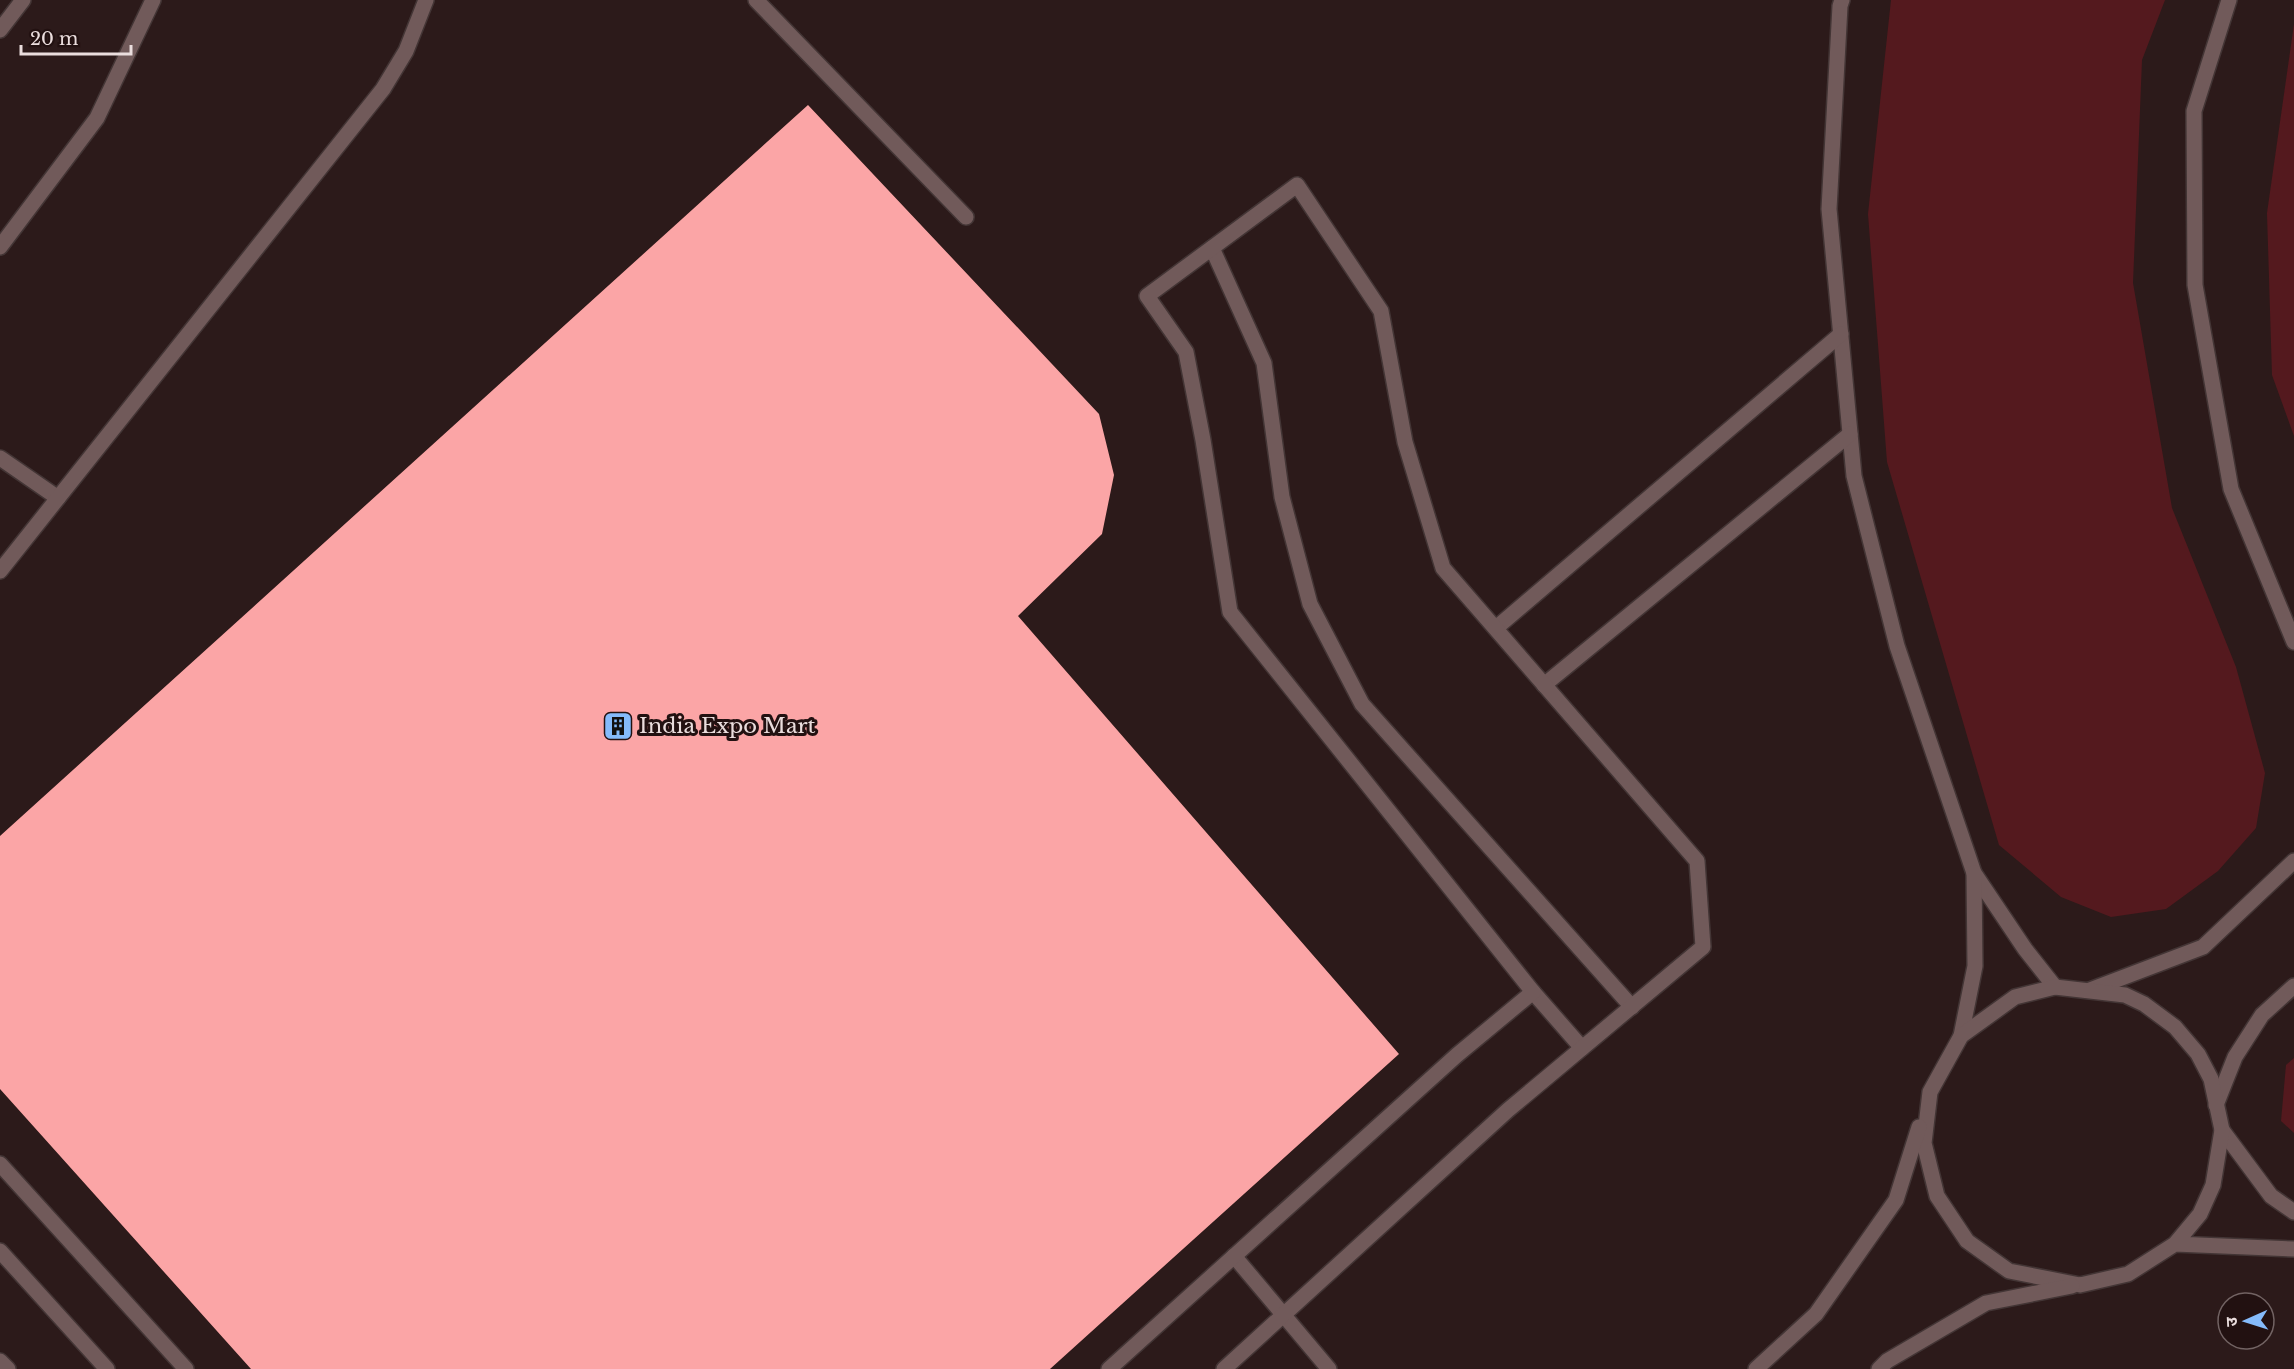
<svg xmlns="http://www.w3.org/2000/svg" width="2294" height="1369" font-family="'Libre Baskerville','Noto Sans Devanagari',serif">
<rect width="100%" height="100%" fill="#2c1a1a"/>
<g fill="#54191e">
<path d="M1891 0H2165L2142 60 2133 283 2172 508 2236 667 2265 773 2256 828 2218 871 2166 909 2111 917 2061 897 1999 845 1887 462 1868 214Z"/>
<path d="M2294 24V436L2272 375 2267 213Z"/>
<path d="M2294 1058V1133L2281 1121 2286 1065Z"/>
</g>
<path fill="#fba5a6" d="M808 105 1099 414 1114 475 1102 534 1018 616 1399 1054 1050 1369H251L0 1089V836Z"/>
<g fill="none" stroke-linecap="round" stroke-linejoin="round">
<g stroke="#433535" stroke-width="18">
<g id="minor">
<path d="M756 0 966 217"/>
<path d="M1842 0 1840 6 1829 209 1854 476 1897 646 1974 873 2025 949 2055 987"/>
<path d="M2229 0 2194 111 2195 285 2231 489 2294 642"/>
<path d="M0 30 23 0"/>
<path d="M0 247 97 118 153 0"/>
<path d="M1212 248 1264 363 1282 497 1310 604 1362 704 1632 1007"/>
<path d="M0 458 58 498"/>
<path d="M0 571 383 89 406 51 426 0"/>
<path d="M1496 628 1841 334"/>
<path d="M1544 685 1850 434"/>
<path d="M2090 990 2203 947 2294 861"/>
<path d="M1533 992 1582 1048"/>
<path d="M1961 1036 1975 966 1974 873"/>
<path d="M2216 1105 2235 1057 2262 1015 2294 986"/>
<path d="M2222 1130 2271 1196 2294 1212"/>
<path d="M0 1164 186 1369"/>
<path d="M2175 1244 2200 1214 2213 1185 2222 1130 2211 1079 2198 1054 2175 1027 2144 1004 2125 995 2055 987 2015 997 1961 1036 1930 1092 1924 1143 1937 1196 1967 1241 2009 1271 2080 1285 2128 1274 2175 1244 2294 1249"/>
<path d="M0 1251 107 1369"/>
<path d="M1234 1256 1329 1369"/>
<path d="M0 1361 8 1369"/>
<path d="M1109 1369 1457 1055 1533 992 1230 612 1203 440 1186 352 1147 296 1297 185 1381 311 1405 442 1443 568 1697 861 1703 947 1508 1110 1224 1369"/>
<path d="M1756 1369 1816 1314 1896 1200 1919 1127"/>
<path d="M1879 1369 1887 1361 1986 1303 2072 1286"/>
</g>
</g>
<use href="#minor" stroke="#715a5a" stroke-width="15"/>
</g>
<defs>
<g id="building-square" transform="scale(1.5)"><rect x="-9" y="-9" width="18" height="18" rx="4" fill="#85bbfb" stroke="#211"/><path d="M-4-6H4V6H1V3H-1V6H-4ZM-2.5-4.3h1.7v1.8h-1.7ZM.8-4.3h1.7v1.8H.8ZM-2.5-1h1.7V.8h-1.7ZM.8-1h1.7V.8H.8Z" fill="#111"/></g>
</defs>
<g fill-rule="evenodd">
<use href="#building-square" x="618" y="726"/>
</g>
<g text-anchor="middle" stroke-width="6" stroke-linejoin="round" paint-order="stroke">
<g font-size="21" fill="#eadddd" stroke="#211" text-anchor="start">
<text x="639" y="733">India Expo Mart</text>
</g>
</g>
<g transform="translate(2246 1321) rotate(267)"><circle r="28" fill="#221111" stroke="#726363" stroke-width="1.5"/>
<path d="M0-4.5L10 22L0 15L-10 22Z" fill="#85bbfb"/>
<text y="-9" font-size="16" font-weight="bold" text-anchor="middle" fill="#eadddd">उ</text>
</g>
<path d="M21 45v9h110v-9" fill="none" stroke="#eadddd" stroke-width="3"/>
<text x="30" y="45" font-size="18" fill="#eadddd" stroke="#221111" stroke-width="4.5" paint-order="stroke">20 m</text>
</svg>
